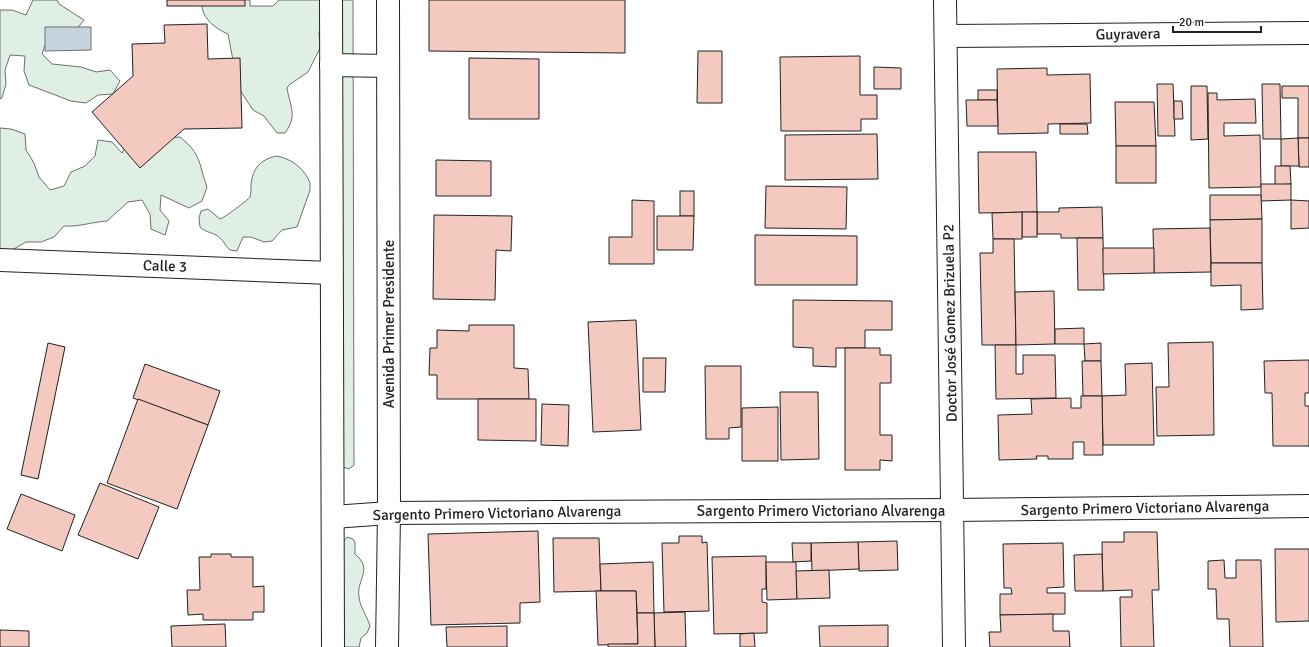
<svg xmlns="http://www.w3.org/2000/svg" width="1309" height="647" font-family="Signika,sans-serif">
<rect width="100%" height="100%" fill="#fff"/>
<g fill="#e0efe3" stroke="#6f6f6f">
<path d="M33 0H57L59 4 84 20 75 31 47 40 42 54 52 64 81 67 96 72 110 70 120 81 113 94 98 95 86 103 71 101 29 85 24 71 25 56 10 55 5 70 6 84 2 98 0 99V10H12L26 15Z"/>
<path d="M202 0H250V6H273L279 0H324L328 18 319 32 320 48 308 72 289 85 287 88C290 107 298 115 285 133H277L264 116 253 110 238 87 228 34C214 28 200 17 202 0Z"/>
<path d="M339 0H353L354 465 349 469 343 467Z"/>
<path d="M0 128 11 129 25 134 26 150 34 163 39 177 50 190 64 186 71 172 85 166 95 156 98 140 112 142 122 153 128 140 180 137C202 155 198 162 207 187L202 201 189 208 161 195 160 210 169 221 165 235 151 229 150 214 142 200 128 202 107 221C92 222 79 227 64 226L54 237 41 242H26L12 250 0 252Z"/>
<path d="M276 156C291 158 305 169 310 183V190L297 227 282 230 272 241 264 242 251 237H243L237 251 230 250C226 247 224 241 220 238 214 232 206 233 200 227L199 218 201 211 208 209 220 219C224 218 248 200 250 197 251 193 251 188 251 184 253 168 260 160 276 156Z"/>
<path d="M347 537 353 539 355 542V554C374 570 356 579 359 597 360 607 367 616 370 626L367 633 361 638 359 647H342L343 542Z"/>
</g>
<path fill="#c7d3dd" stroke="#6f6f6f" d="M45 27H91V50L45 51Z"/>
<g fill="#f3c9c0" stroke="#222">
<rect x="167" y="0" width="78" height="6"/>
<path d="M429 0H625V53L429 51Z"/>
<path d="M207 24 208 59 240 58 242 128 184 129 140 168 92 112 133 76 132 44 165 43 164 25Z"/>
<path d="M698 51H722V103H697Z"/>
<path d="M860 56V95H877V119H861V131H781L780 57Z"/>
<path d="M469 58 539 59V119H469Z"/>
<path d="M874 67 901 68V89H874Z"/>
<path d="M1047 68V75L1090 74 1091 123 1048 124V133L998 134 997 69Z"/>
<path d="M1157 84H1173L1175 136H1158Z"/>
<path d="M1262 84H1280L1281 139H1263Z"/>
<path d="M1191 86H1207L1208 139 1191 140Z"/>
<path d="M1282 86H1309V138H1298V98H1282Z"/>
<rect x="978" y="90" width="19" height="10"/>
<path d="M1208 93H1217V100L1255 99 1256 123H1224V136L1260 135 1261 187 1209 188Z"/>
<path d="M966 100H997L998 126H967Z"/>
<path d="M1174 101H1182L1183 119H1174Z"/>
<path d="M1115 102H1154L1156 146H1116Z"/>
<path d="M1060 124H1087L1088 134H1060Z"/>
<path d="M877 134 878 179 785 180V135Z"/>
<path d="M1298 138H1309V167H1299Z"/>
<path d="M1298 138 1299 166H1281V139Z"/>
<rect x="1116" y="146" width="40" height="37"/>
<path d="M978 152H1036L1037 212 979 213Z"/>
<path d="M436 160 491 161V196H436Z"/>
<path d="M1275 166H1290L1291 184 1275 185Z"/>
<path d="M1261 184H1291V200L1261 201Z"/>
<path d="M766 186 847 187 846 229 765 228Z"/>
<rect x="680" y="191" width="14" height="25"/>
<path d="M1210 195H1261L1262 219 1210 220Z"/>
<path d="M632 200 654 201V264H609V237H632Z"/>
<path d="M1291 200 1309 201V228L1291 229Z"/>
<path d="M1102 207 1103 238H1061V234H1037V212H1059V208Z"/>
<rect x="1022" y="212" width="15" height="25"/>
<path d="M1022 212V239H993L992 213Z"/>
<path d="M434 215 512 216 511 251 496 250 495 300 433 299Z"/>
<path d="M657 216H694L693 250H657Z"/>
<path d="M1262 219V263H1211L1210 220Z"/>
<path d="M1210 228 1211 272 1154 273 1153 229Z"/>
<path d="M755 235 857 236V285H755Z"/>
<path d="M1077 238H1103L1104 290H1078Z"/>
<path d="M993 239H1014L1016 345H982L980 253H993Z"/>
<path d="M1103 248H1154V273L1103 274Z"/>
<path d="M1211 263H1262L1263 309 1241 310V285L1211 286Z"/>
<path d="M1054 291 1055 344 1016 345 1015 292Z"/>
<path d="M793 300 892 301V330H865V348H836V367L813 366V348L793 347Z"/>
<path d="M636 320 641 430 593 432 588 322Z"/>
<path d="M469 325H514V368L528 369 529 399H437V375H429L430 348H437V330L469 331Z"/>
<path d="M1084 328V344H1055V329Z"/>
<path d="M1213 342 1214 435 1157 436 1156 387H1169L1168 343Z"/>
<path d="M48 343 65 347 38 479 21 475Z"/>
<path d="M1101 343V361H1085L1084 344Z"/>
<path d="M995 345H1016V374H1023V355H1055L1056 398 996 399Z"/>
<path d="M845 348H880V355H891V383H880V435H892V461L880 460V470H845Z"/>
<path d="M643 358H666L665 392H643Z"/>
<path d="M1309 360V393H1305V406H1309V446H1273L1272 393H1265L1264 361Z"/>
<path d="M1082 361H1101L1102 396H1083Z"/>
<path d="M1152 363 1154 445H1103L1102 396 1126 395 1125 364Z"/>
<path d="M145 364 220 391 208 425 133 398Z"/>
<path d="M705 366H741V427L729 428V439H706Z"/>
<path d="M780 392H818L819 459 781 460Z"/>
<path d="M1081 396H1102L1103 455H1084V442H1073V459H1048V456H1036L1037 459 999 460 998 415 1032 414 1031 399 1071 398V408H1081Z"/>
<path d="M138 399 208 425 177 509 107 483Z"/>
<path d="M478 399H536V441L478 440Z"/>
<path d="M542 404 569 405 568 446 541 445Z"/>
<path d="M778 407V461H742V408Z"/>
<path d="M100 483 159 507 138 559 78 535Z"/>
<path d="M21 494 75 515 62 551 7 529Z"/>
<path d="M538 531 540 602 520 603V623L431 625 428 534Z"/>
<path d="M1124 532H1157L1159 590H1152L1154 647H1121L1120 597H1132V590L1103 591 1102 542H1124Z"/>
<path d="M679 536H702V543L707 542 709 611 664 612 662 543H679Z"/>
<path d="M553 538H599L601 591 554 592Z"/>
<path d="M897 541 898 570 859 571 858 542Z"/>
<path d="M858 542 859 569 812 571 811 543Z"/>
<path d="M792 543H811V561L793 562Z"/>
<path d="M1063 543 1064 587 1047 588V593H1065V614L1000 615V594H1012L1011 588H1004L1003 544Z"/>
<path d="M1275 549H1309V621L1276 622Z"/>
<path d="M211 554H231V557H253V587L264 586V612H253V620H203V614L188 615 187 590H200L199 557H211Z"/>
<path d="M1102 554 1103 591H1075L1074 555Z"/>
<path d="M766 556V589H762V602L767 603V633L714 634 712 557Z"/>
<path d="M1224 560 1225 578H1236V560H1261L1263 647H1230L1229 619H1217L1216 589H1208V561Z"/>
<path d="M653 562 654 613H637L636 591H601L600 564Z"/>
<path d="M766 562H796L797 599 767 600Z"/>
<path d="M829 570 830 598 797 599 796 571Z"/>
<path d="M596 591H636L638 644 598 645Z"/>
<path d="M685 612 686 647H655L654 613Z"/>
<path d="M637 613H654L655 647H608V644H638Z"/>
<path d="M1053 614V631H1069L1070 647H990L989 632H1001L1000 615Z"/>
<path d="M225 624 226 647H172L171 626Z"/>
<path d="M888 625V647H820L819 626Z"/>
<path d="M507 626V647H447L446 627Z"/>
<path d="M0 630 29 631V647H0Z"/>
<path d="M754 633 755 647H740V634Z"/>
</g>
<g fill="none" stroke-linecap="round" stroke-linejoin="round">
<g stroke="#222" stroke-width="24">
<g id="street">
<path d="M945 0 954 647"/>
<path d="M947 36 1309 33"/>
<path d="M0 260 331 273"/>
<path d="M333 517 389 513 952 510 1309 506"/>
</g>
</g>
<g stroke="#222" stroke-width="24">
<g id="secondary">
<path d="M331 0 333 647"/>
<path d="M331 65 388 66"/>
<path d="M387 647 389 513 388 0"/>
</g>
</g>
<use href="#street" stroke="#fff" stroke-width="22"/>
<use href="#secondary" stroke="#fff" stroke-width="22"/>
</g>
<g text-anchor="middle" stroke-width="3" stroke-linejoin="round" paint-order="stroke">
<g font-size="15" fill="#222" stroke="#fff">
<text transform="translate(1128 34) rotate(-1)" y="5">Guyravera</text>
<text transform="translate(165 266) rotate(2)" y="5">Calle 3</text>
<text transform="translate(950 323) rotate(-91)" y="5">Doctor José Gomez Brizuela P2</text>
<text transform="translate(389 324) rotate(-90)" y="5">Avenida Primer Presidente</text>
<text transform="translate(1145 508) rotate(-1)" y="5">Sargento Primero Victoriano Alvarenga</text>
<text x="821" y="516">Sargento Primero Victoriano Alvarenga</text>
<text transform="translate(497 513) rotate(-1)" y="5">Sargento Primero Victoriano Alvarenga</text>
</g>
</g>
<path d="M1173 26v6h88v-6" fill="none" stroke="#222222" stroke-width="2"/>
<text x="1179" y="26" font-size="12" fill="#222222" stroke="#ffffff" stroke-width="3" paint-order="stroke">20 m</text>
</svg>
